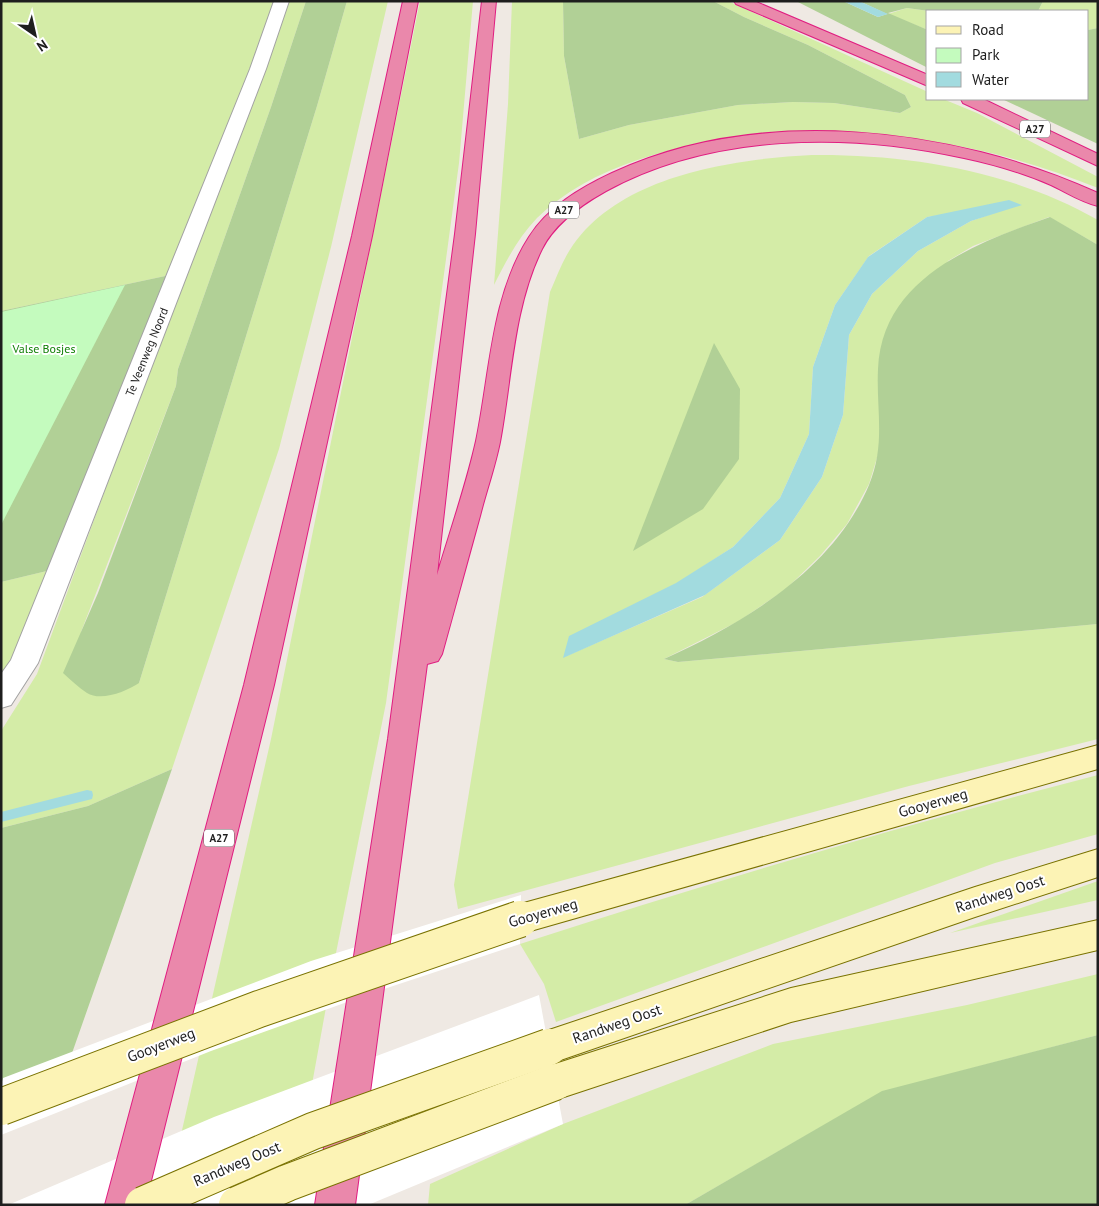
<svg xmlns="http://www.w3.org/2000/svg" width="1099" height="1206" font-family="'PT Sans',sans-serif">
<rect width="100%" height="100%" fill="#efe9e3"/>
<g fill="#d4eca7" fill-rule="evenodd">
<path d="M1 1H278L170 275 1 311Z"/>
<path d="M286 1H306L271 107 178 369 176 386 81 632 139 683 317 106 347 1H388L331 247 279 449 172 769 88 806 1 828V731L37 674Z"/>
<path d="M420 1H473L459 163 386 703 335 958 290 1205H165L271 739Z"/>
<path d="M512 1H563L564 56 579 139 629 125 738 105 793 102 834 103 900 113 911 107 905 95 808 45 744 17 713 1H728L928 92V99H943L977 113 1098 177V188C1051 169 1003 154 953 145 831 122 631 126 537 218 518 238 506 261 494 285L508 104Z"/>
<path d="M1043 1H1098V28L1088 30V11H1038Z"/>
<path d="M907 8 929 11 928 30 888 14Z"/>
<path d="M812 155C909 154 1012 171 1098 220V245L1049 217 973 246 948 261 881 411 880 448 869 484 847 524 820 556 786 589 739 621 664 659 678 662 1098 624V739L909 786 458 909 454 885 550 292C557 276 563 259 573 245 622 175 733 159 812 155ZM1021 204 971 221 918 251 872 294 849 335 843 415 822 477 780 540 702 597 564 657 733 547 780 498 809 434 813 367 835 305 869 256 927 217Z"/>
<path d="M51 570 8 668 1 677V582Z"/>
<path d="M1098 775V834L995 863 556 1022 544 984 520 944C711 882 903 825 1098 775Z"/>
<path d="M1098 881V900L950 933Z"/>
<path d="M1098 974V1035L882 1092 685 1205H428L430 1184 563 1124 773 1044 967 1005Z"/>
</g>
<g fill="#b1d096">
<path d="M306 1H347L317 106 139 683C127 691 101 702 87 693 79 688 71 680 63 673L98 593 176 386 178 369 271 107Z"/>
<path d="M563 1H713L744 17 808 45 905 95 911 107 900 113 834 103 793 102 738 105 629 125 579 139 564 56Z"/>
<path d="M796 1H843L878 17 887 14 859 1H1043L1038 11H929L907 8 888 13 928 30V68Z"/>
<path d="M1098 28V144L1002 99H1088V30Z"/>
<path d="M1050 217 1098 245V624L678 662 664 659C744 623 833 570 869 485 886 444 876 410 878 369 882 277 976 243 1050 217Z"/>
<path d="M170 275 51 570 1 582V311Z"/>
<path d="M714 343 740 389 739 459 703 509 633 551Z"/>
<path d="M172 769 71 1056 1 1083V828L88 806Z"/>
<path d="M1098 1035V1205H685L882 1091Z"/>
</g>
<path fill="#c4fbbe" d="M125 285 1 525V312Z"/>
<g fill="#a2dbdf">
<path d="M843 1H859L888 14 878 17Z"/>
<path d="M1009 200 1022 205 971 221 918 251 872 294 849 335 843 415 822 477 780 540 705 595 563 658 569 636 676 583 733 547 780 498 809 434 813 367 835 305 868 257 927 217Z"/>
</g>
<g fill="#fff">
<path d="M521 895 520 944 375 992 211 1051 1 1135V1085L3 1078 311 961Z"/>
<path d="M539 995 563 1124 368 1205H8L214 1117Z"/>
</g>
<g fill="none" stroke-linecap="round" stroke-linejoin="round">
<path fill="#a2dbdf" fill-rule="evenodd" d="M87 790 92 791 93 795 92 799 1 822V812Z"/>
<g stroke="#a2a2a2" stroke-width="2">
<path id="street" d="M274 1H289L266 69 38 663 11 705 1 708V674L11 660 250 69Z"/>
</g>
<g stroke="#797201" stroke-width="2">
<g id="secondary">
<path d="M1098 745V769L520 934 508 930 503 919 508 908 520 904Z"/>
<path d="M1098 849V877L975 917 549 1064 536 1059 531 1047 536 1035 549 1030 975 887Z"/>
<path d="M1098 920V950L791 1022 555 1100 542 1095 536 1082 542 1069 555 1064 791 988Z"/>
</g>
</g>
<g stroke="#e01d81" stroke-width="2">
<g id="highway">
<path d="M403 1H418L372 236 274 685 145 1205H105L244 685 352 236Z"/>
<path d="M482 1H496L475 234 437 575C450 531 466 486 476 441 490 374 491 296 529 237 548 207 580 188 612 173 759 104 953 127 1098 193V206C1081 202 1066 192 1051 185 1023 173 993 164 964 158 848 132 712 133 606 191 581 205 555 223 542 249 513 308 512 378 500 442 495 467 486 492 480 516 467 562 455 608 442 654L438 661 427 664 355 1205H315L388 739 455 234Z"/>
<path d="M734 1H754L928 75V86L736 4Z"/>
<path d="M961 99H983L1098 154V166L963 103Z"/>
</g>
</g>
<use href="#street" fill="#fff" fill-rule="evenodd"/>
<use href="#secondary" fill="#fcf3b5" fill-rule="evenodd"/>
<use href="#highway" fill="#ea88ab" fill-rule="evenodd"/>
<g stroke="#797201" stroke-width="38" stroke-linecap="butt">
<g id="secondary-bridge">
<path d="M1 1107 259 1009 520 919"/>
<path d="M143 1205 313 1131 549 1047"/>
<path d="M237 1205 287 1183 555 1082"/>
</g>
</g>
<use href="#secondary-bridge" stroke="#fcf3b5" stroke-width="36"/>
</g>
<g text-anchor="middle" stroke-width="4" stroke-linejoin="round" paint-order="stroke">
<g fill="#fff" stroke="#626262" stroke-width="1">
<rect x="1020" y="120.5" width="30" height="17" rx="4"/>
<rect x="549" y="201.5" width="30" height="17" rx="4"/>
<rect x="204" y="829.5" width="30" height="17" rx="4"/>
</g>
<g font-size="11" font-weight="bold" fill="#1e1e1e">
<text x="1035" y="133">A27</text>
<text x="564" y="214">A27</text>
<text x="219" y="842">A27</text>
</g>
<g font-size="12" fill="#128007" stroke="#fff">
<text x="44" y="353">Valse Bosjes</text>
</g>
<g font-size="12" fill="#1e1e1e" stroke="#fff">
<text transform="translate(147 352) rotate(-68)" y="4">Te Veenweg Noord</text>
</g>
<g font-size="15" fill="#1e1e1e" stroke="#fff">
<text transform="translate(933 803) rotate(-16)" y="5">Gooyerweg</text>
<text transform="translate(1000 894) rotate(-18)" y="5">Randweg Oost</text>
<text transform="translate(543 913) rotate(-16)" y="5">Gooyerweg</text>
<text transform="translate(617 1024) rotate(-19)" y="5">Randweg Oost</text>
<text transform="translate(161 1045) rotate(-21)" y="5">Gooyerweg</text>
<text transform="translate(237 1164) rotate(-23)" y="5">Randweg Oost</text>
</g>
</g>
<rect width="1099" height="1206" fill="none" stroke="#1e1e1e" stroke-width="5"/>
<rect x="926" y="10" width="162" height="90" fill="#ffffff" stroke="#a5a5a5"/>
<rect x="936" y="26" width="25" height="8" fill="#fcf3b5" stroke="#a5a5a5"/>
<text x="972" y="35" font-size="15" fill="#1e1e1e">Road</text>
<rect x="936" y="48" width="25" height="15" fill="#c4fbbe" stroke="#a5a5a5"/>
<text x="972" y="60" font-size="15" fill="#1e1e1e">Park</text>
<rect x="936" y="72" width="25" height="15" fill="#a2dbdf" stroke="#a5a5a5"/>
<text x="972" y="85" font-size="15" fill="#1e1e1e">Water</text>
<g transform="translate(35 35) rotate(146)" stroke="#ffffff" stroke-width="4" paint-order="stroke">
<path d="M0-4L9 19L0 12L-9 19Z" fill="#1e1e1e"/>
<text y="-8" font-size="14" font-weight="bold" text-anchor="middle" fill="#1e1e1e">N</text>
</g>
</svg>
